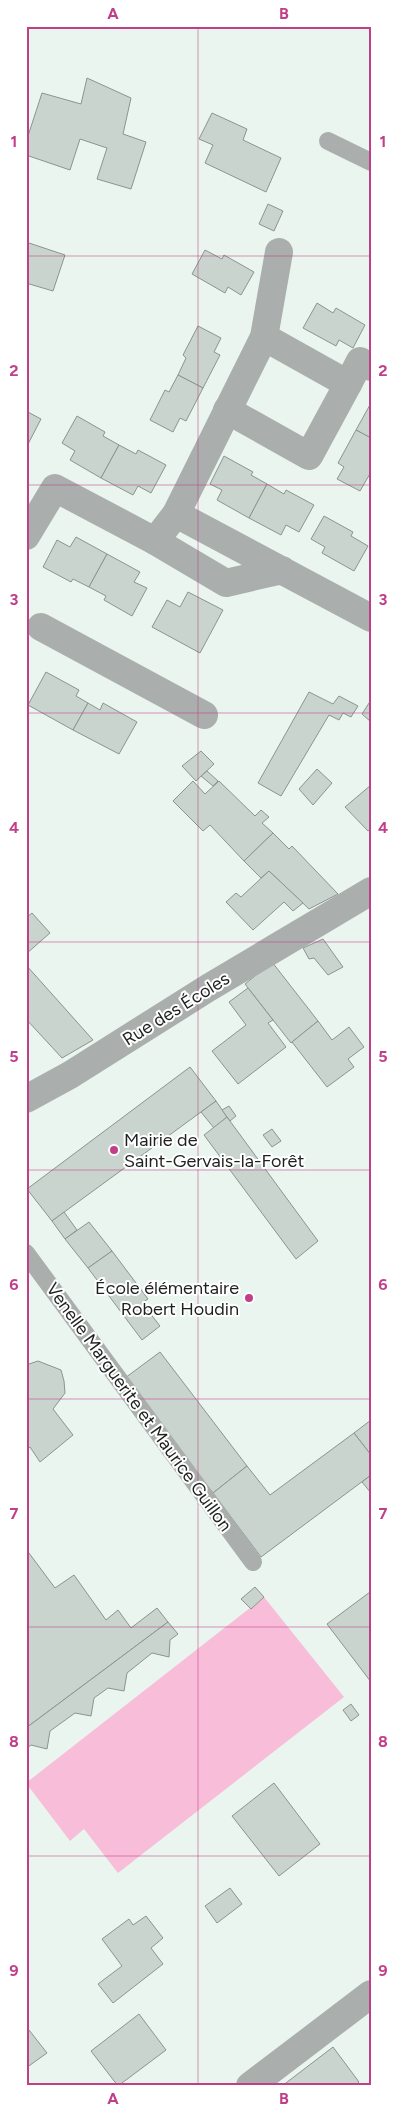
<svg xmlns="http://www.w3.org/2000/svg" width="397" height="2112" font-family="Figtree,sans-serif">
<rect width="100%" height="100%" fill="#eaf5ef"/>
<path fill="#f8bdd9" d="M264 1597 344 1697 118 1873 84 1829 70 1841 26 1783Z"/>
<g fill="#cad4ce" stroke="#8b958f">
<path d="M87 78 131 98 123 134 146 142 131 189 97 179 107 148 80 139 70 170 26 155V142L42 93 81 104Z"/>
<path d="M212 113 247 129 243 140 281 158 266 192 205 163 213 145 199 139Z"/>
<path d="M268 204 283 211 274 231 259 224Z"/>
<path d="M26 242 65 255 53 291 26 283Z"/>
<path d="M205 250 222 259 224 255 254 272 241 295 228 287 225 293 192 274Z"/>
<path d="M317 303 333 313 336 308 365 325 353 348 339 340 336 346 303 328Z"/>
<path d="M198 326 221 338 214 352 220 355 203 388 178 375 186 358 183 355Z"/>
<path d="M178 375 203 388 186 421 180 418 173 432 150 420 165 390 169 392Z"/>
<path d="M371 403V438L356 430Z"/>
<path d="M26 411 41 419 26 448Z"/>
<path d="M77 416 105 432 103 436 119 445 101 478 70 460 75 451 62 443Z"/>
<path d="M356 430 371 438V472L360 491 337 479 344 467 338 463Z"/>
<path d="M119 445 136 454 138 450 166 465 151 493 138 486 133 495 101 478Z"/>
<path d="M224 456 253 472 251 475 267 484 249 518 217 500 222 490 210 484Z"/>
<path d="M267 484 284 494 286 490 314 505 299 532 286 525 281 535 249 518Z"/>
<path d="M324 516 353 532 351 536 368 546 354 571 322 553 325 547 311 539Z"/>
<path d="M76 537 107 554 89 587 73 579 71 582 43 567 57 540 70 547Z"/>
<path d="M107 554 140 572 134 582 147 588 132 616 104 600 106 596 89 587Z"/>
<path d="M188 592 223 610 200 653 152 627 167 600 180 607Z"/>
<path d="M46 672 79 690 76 696 88 703 73 730 28 705Z"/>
<path d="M309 692 333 704 339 696 358 706 351 717 343 713 339 720 329 715 281 796 258 783Z"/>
<path d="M371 700V722L362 714Z"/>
<path d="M88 703 100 710 103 703 137 722 119 754 73 730Z"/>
<path d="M201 751 214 764 196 781 182 766Z"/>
<path d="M317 769 332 783 313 805 299 789Z"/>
<path d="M207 771 218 781 213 786 201 776Z"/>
<path d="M193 781 205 794 219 781 255 816 261 810 269 817 262 823 273 833 244 861 210 825 203 831 173 801Z"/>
<path d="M371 785V829L368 831 345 807Z"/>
<path d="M273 833 289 849 292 846 338 894 309 909 269 871 261 878 244 861Z"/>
<path d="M269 871 303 903 293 911 284 902 253 930 226 902 236 893 241 897Z"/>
<path d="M32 913 50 933 26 954V918Z"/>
<path d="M323 939 343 967 328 975 314 958 309 959 303 948Z"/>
<path d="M272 962 318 1021 291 1043 245 984Z"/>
<path d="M26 965 60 1003 93 1040 62 1058 26 1019Z"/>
<path d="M248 988 273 1020 268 1023 286 1047 238 1084 212 1051 246 1025 229 1002Z"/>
<path d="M318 1021 332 1040 349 1027 364 1047 348 1059 354 1067 327 1087 292 1042Z"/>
<path d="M190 1067 216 1101 52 1221 27 1189Z"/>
<path d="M216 1101 227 1117 214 1128 201 1112Z"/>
<path d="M229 1106 236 1116 230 1121 222 1110Z"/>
<path d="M227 1117 318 1241 296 1259 204 1135Z"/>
<path d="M272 1129 281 1141 272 1147 263 1135Z"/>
<path d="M64 1212 77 1230 65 1239 52 1221Z"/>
<path d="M89 1222 112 1251 88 1268 65 1239Z"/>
<path d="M112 1251 148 1299 142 1303 160 1326 142 1340 88 1268Z"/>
<path d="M160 1352 247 1466 213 1493 125 1378Z"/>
<path d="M38 1361 61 1370 64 1381 65 1393 53 1409 73 1435 40 1462 30 1447 26 1450V1365Z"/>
<path d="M371 1420V1455L354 1433Z"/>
<path d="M354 1433 371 1455V1475L261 1557 213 1493 247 1466 270 1495Z"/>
<path d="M371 1475V1493L362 1482Z"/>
<path d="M26 1549 55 1588 74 1575 106 1620 118 1610 131 1628 157 1608 168 1622 26 1728Z"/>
<path d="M255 1587 264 1597 251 1609 241 1599Z"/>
<path d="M370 1592 371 1598V1682L327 1624Z"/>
<path d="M168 1622 178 1634 170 1640 169 1657 152 1653 127 1673 124 1691 108 1688 94 1698 91 1716 75 1713 50 1731 47 1749 31 1745 26 1749V1728Z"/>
<path d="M351 1704 359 1715 351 1721 343 1710Z"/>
<path d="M274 1783 320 1844 279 1876 232 1816Z"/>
<path d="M230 1888 242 1904 217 1923 205 1906Z"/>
<path d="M146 1916 163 1938 151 1948 163 1964 113 2003 98 1984 122 1966 102 1939 129 1919 133 1925Z"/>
<path d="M139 2014 166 2050 118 2086 91 2051Z"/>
<path d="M29 2030 47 2053 26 2068V2032Z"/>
<path d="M333 2047 359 2082 354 2086H282Z"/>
</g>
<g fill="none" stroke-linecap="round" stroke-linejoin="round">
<g stroke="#aaaeac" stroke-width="18">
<path d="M328 141 371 162"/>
<path d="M26 1253 253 1562"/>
</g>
<g stroke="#aaaeac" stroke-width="28">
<path d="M348 384 360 361 371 367"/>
<path d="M227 410 309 456 348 384 264 337"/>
<path d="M176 514 264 337 279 252"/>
<path d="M26 536 55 488 155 541"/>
<path d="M282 570 226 583 155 541 176 514 371 618"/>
<path d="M41 627 204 715"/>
<path d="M26 1099 70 1075 208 988 371 891"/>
<path d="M250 2086 371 1994"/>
</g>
</g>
<path fill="none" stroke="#c03f8a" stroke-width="1" stroke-opacity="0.55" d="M198 26V2086M26 256H371M26 485H371M26 713H371M26 942H371M26 1170H371M26 1399H371M26 1627H371M26 1856H371"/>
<g fill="#c03f8a" stroke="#fff" stroke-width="2">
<circle cx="114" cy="1150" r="5"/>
<circle cx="249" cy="1298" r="5"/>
</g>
<g text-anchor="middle" stroke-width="4" stroke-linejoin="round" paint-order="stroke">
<g font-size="18" fill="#1d211f" stroke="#fff">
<text transform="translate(176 1009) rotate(-32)" y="6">Rue des Écoles</text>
<text transform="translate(139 1407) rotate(54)" y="6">Venelle Marguerite et Maurice Guillon</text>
</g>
<g font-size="18" fill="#1d211f" stroke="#fff" text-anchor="start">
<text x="124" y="1146">Mairie de<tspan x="124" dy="21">Saint-Gervais-la-Forêt</tspan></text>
<text x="239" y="1294" text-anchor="end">École élémentaire<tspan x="239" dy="21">Robert Houdin</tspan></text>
</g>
</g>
<rect width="397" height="2112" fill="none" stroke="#ffffff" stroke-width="55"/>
<rect x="28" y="28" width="342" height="2056" fill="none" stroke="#c03f8a" stroke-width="2"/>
<g font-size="16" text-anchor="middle" font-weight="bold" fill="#c03f8a">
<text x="113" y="19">A</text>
<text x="284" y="19">B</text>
<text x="14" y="147">1</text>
<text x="383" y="147">1</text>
<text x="14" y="376">2</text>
<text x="383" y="376">2</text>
<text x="14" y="605">3</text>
<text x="383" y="605">3</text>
<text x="14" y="833">4</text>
<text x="383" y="833">4</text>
<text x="14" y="1062">5</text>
<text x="383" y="1062">5</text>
<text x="14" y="1290">6</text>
<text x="383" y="1290">6</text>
<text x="14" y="1519">7</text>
<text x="383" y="1519">7</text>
<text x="14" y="1747">8</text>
<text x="383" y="1747">8</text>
<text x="14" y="1976">9</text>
<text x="383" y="1976">9</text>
<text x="113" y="2104">A</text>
<text x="284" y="2104">B</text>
</g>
</svg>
